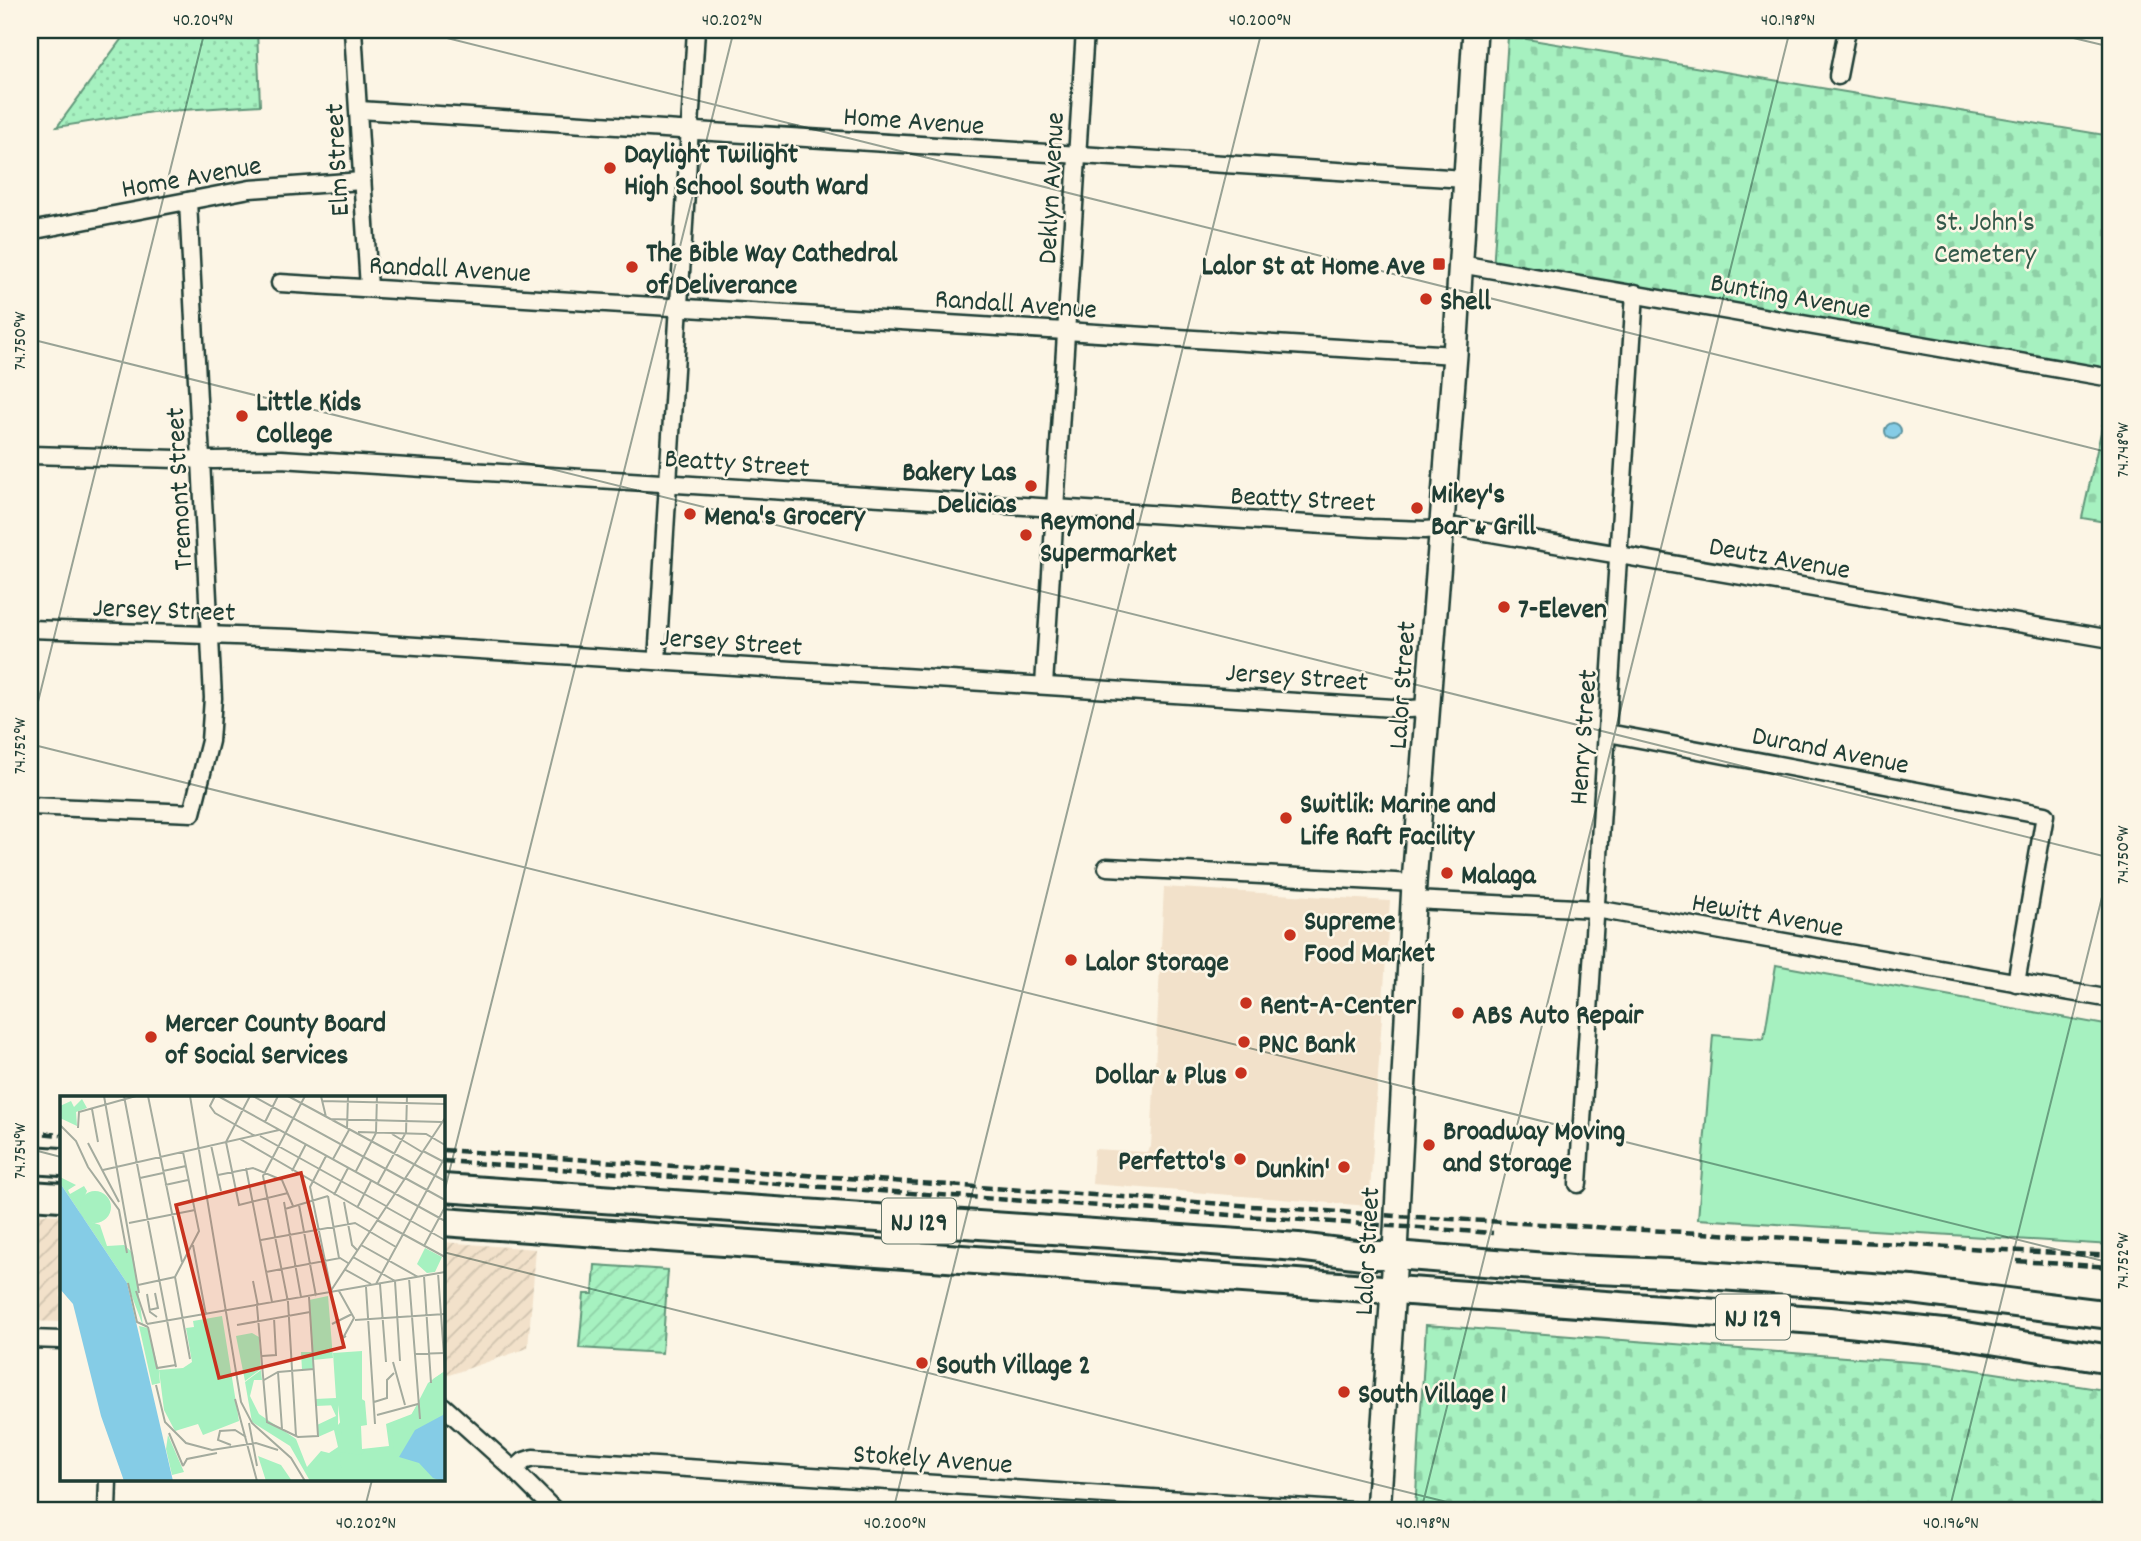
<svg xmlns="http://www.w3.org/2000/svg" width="2141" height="1541" font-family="Dekko,sans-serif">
<defs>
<pattern id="industrial-furrows" width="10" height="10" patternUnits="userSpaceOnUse" patternTransform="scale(1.75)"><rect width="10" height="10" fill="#f2e1ca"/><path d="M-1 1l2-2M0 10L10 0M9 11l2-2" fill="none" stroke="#cfc2ae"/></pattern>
<pattern id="cemetery-stones" width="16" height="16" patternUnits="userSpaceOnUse" patternTransform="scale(1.75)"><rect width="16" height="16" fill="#a6f1c0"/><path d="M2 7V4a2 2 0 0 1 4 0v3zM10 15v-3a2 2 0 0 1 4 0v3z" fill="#8ed0a6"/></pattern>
<pattern id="park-dots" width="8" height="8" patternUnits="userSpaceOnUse" patternTransform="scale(1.75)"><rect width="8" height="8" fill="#a6f1c0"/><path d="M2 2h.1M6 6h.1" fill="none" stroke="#8ed0a6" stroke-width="1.8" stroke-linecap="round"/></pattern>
<pattern id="garden-furrows" width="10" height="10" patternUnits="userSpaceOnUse" patternTransform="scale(1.75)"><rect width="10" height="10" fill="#a6f1c0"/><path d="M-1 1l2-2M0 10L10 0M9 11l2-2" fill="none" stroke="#8ed0a6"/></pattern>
</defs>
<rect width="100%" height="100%" fill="#fcf5e5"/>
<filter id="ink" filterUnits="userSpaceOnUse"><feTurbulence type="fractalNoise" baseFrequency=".0143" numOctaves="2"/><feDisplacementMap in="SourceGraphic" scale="14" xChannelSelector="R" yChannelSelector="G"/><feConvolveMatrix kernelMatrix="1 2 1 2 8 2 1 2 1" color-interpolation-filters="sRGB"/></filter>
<g filter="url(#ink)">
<path fill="#f2e1ca" d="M1164 887 1390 901 1369 1206 1092 1184 1094 1149 1146 1152 1151 1147Z"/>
<g fill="url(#industrial-furrows)">
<path d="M30 1213 61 1215V1322L30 1321Z"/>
<path d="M443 1242 536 1249 528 1348 443 1377Z"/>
</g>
<path fill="#a6f1c0" stroke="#62977a" stroke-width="2" d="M1776 965 2111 1026V1245L1698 1219 1713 1035 1764 1039Z"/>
<g fill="url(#cemetery-stones)" stroke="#62977a" stroke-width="2">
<path d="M1508 36 2111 136V382L1493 271Z"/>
<path d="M2111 387V523L2082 518Z"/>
<path d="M1426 1325 1937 1364 2111 1391V1511H1415Z"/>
</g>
<path fill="url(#park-dots)" stroke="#62977a" stroke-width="2" d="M128 30H257L260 105 152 112 57 127Z"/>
<path fill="url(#garden-furrows)" stroke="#62977a" stroke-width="2" d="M595 1265 668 1270 662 1353 579 1348 584 1294H593Z"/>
<circle fill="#85cce6" stroke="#5c939f" stroke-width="2" cx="1893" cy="431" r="8"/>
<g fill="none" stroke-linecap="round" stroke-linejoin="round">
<g stroke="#1f3d34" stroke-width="21">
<g id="minor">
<path d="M353 30 369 288"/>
<path d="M1838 76 1847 30"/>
<path d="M359 110 1465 179"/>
<path d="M30 231 250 189 362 181"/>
<path d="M1460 264 2111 378"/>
<path d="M280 283 1455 355"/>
<path d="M30 455 214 460 281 459 1371 528 1425 530 1456 527 2111 639"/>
<path d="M30 629 291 638 1409 709 1428 708"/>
<path d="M657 661 696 30"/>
<path d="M1044 685 1085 30"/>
<path d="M1608 733 2045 815 2016 983"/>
<path d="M30 806 192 813 210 741 213 698 188 201"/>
<path d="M1107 867 1414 883"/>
<path d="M1414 900 1596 909 2111 999"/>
<path d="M1578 1184 1635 293"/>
<path d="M30 1339 61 1340"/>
<path d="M443 1406 514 1470 555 1511"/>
<path d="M514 1470 524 1461 533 1458 1353 1511"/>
<path d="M107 1511 108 1480"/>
</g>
</g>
<g stroke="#1f3d34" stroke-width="28">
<path id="secondary" d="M1378 1511 1393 1290 1414 883 1455 355 1475 30"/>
</g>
<g stroke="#1f3d34" stroke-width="32">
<g id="trunk">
<path d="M30 1160 61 1162"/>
<path d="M443 1188 1298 1247 1363 1255H1395L1573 1269 1693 1274 1912 1290 2111 1315"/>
<path d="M30 1195 61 1197"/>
<path d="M443 1222 1830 1321 1953 1334 2111 1359"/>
</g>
</g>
<use href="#minor" stroke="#fcf5e5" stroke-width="16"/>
<use href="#secondary" stroke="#fcf5e5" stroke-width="23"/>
<use href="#trunk" stroke="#fcf5e5" stroke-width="26"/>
<g stroke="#1f3d34" stroke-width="4.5" stroke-dasharray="10 5" stroke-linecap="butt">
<path d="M30 1132 61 1135"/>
<path d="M443 1150 1397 1216 2111 1256"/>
<path d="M443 1161 1493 1233"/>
<path d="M2017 1261 2111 1267"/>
</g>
</g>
</g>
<path fill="none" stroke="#1f3d34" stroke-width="2" stroke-opacity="0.45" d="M415 30 2111 453M2040 30 2111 47M30 339 2111 858M30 734 205 30M30 744 2111 1263M30 1149 61 1157M443 1197 734 30M443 1252 1483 1511M364 1511 372 1480M893 1511 1262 30M1421 1511 1790 30M1949 1511 2111 861"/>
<g fill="#c8321e" stroke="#fcf5e5" stroke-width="2.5">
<circle cx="610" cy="168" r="7"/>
<rect x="1432" y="257" width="14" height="14" rx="3.5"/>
<circle cx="632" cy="267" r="7"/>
<circle cx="1426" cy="299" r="7"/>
<circle cx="242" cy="416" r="7"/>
<circle cx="1031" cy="486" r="7"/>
<circle cx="1417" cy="508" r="7"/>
<circle cx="690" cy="514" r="7"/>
<circle cx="1026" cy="535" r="7"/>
<circle cx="1504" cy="607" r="7"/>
<circle cx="1286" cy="818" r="7"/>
<circle cx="1447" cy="873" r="7"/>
<circle cx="1290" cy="935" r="7"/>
<circle cx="1071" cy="960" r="7"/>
<circle cx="1246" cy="1003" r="7"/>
<circle cx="1458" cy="1013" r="7"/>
<circle cx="151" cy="1037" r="7"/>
<circle cx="1244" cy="1042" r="7"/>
<circle cx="1241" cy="1073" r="7"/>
<circle cx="1429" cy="1145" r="7"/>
<circle cx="1240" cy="1159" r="7"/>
<circle cx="1344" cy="1167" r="7"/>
<circle cx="922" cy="1363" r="7"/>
<circle cx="1344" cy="1392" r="7"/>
</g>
<g text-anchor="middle" stroke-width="5" stroke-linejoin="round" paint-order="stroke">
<g fill="#fcf5e5" stroke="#617469" stroke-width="2">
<rect x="882" y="1198.5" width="74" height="45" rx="5"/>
<rect x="1716" y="1294.5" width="74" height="45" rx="5"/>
</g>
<g font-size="26" font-weight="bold" fill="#1f3d34">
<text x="919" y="1230">NJ 129</text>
<text x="1753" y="1326">NJ 129</text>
</g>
<g font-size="28" fill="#1f3d34" stroke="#fcf5e5">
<text transform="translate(914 119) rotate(4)" y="10">Home Avenue</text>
<text transform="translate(335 160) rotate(-93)" y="10">Elm Street</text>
<text transform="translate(191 175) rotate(-10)" y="10">Home Avenue</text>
<text transform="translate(1049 188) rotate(-87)" y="10">Deklyn Avenue</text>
<text transform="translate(450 267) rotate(3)" y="10">Randall Avenue</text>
<text transform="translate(1791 294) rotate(10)" y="10">Bunting Avenue</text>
<text transform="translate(1016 302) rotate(4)" y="10">Randall Avenue</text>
<text transform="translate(737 461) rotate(4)" y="10">Beatty Street</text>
<text transform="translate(177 489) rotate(-93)" y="10">Tremont Street</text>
<text transform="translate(1303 497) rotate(3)" y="10">Beatty Street</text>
<text transform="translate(1780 556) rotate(10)" y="10">Deutz Avenue</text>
<text transform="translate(164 608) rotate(2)" y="10">Jersey Street</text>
<text transform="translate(731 640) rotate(4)" y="10">Jersey Street</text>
<text transform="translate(1297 675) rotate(4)" y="10">Jersey Street</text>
<text transform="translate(1400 685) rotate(-86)" y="10">Lalor Street</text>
<text transform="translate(1581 737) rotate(-86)" y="10">Henry Street</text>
<text transform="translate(1831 748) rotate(11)" y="10">Durand Avenue</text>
<text transform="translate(1768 913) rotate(10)" y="10">Hewitt Avenue</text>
<text transform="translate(1365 1251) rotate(-87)" y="10">Lalor Street</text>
<text transform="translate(933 1457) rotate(4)" y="10">Stokely Avenue</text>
</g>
<g font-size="28" font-weight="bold" fill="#1f3d34" stroke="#fcf5e5" text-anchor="start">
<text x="624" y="162">Daylight Twilight<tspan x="624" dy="32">High School South Ward</tspan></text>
<text x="646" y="261">The Bible Way Cathedral<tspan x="646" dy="32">of Deliverance</tspan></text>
<text x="1425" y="274" text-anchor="end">Lalor St at Home Ave</text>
<text x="1440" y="309">Shell</text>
<text x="256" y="410">Little Kids<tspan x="256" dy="32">College</tspan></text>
<text x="1017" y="480" text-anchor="end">Bakery Las<tspan x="1017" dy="32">Delicias</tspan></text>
<text x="1431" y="502">Mikey's<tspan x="1431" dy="32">Bar &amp; Grill</tspan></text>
<text x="704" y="524">Mena's Grocery</text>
<text x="1040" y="529">Reymond<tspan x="1040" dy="32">Supermarket</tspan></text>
<text x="1518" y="617">7-Eleven</text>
<text x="1300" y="812">Switlik: Marine and<tspan x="1300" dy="32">Life Raft Facility</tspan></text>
<text x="1461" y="883">Malaga</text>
<text x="1304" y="929">Supreme<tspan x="1304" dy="32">Food Market</tspan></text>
<text x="1085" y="970">Lalor Storage</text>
<text x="1260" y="1013">Rent-A-Center</text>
<text x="1472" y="1023">ABS Auto Repair</text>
<text x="165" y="1031">Mercer County Board<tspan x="165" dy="32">of Social Services</tspan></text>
<text x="1258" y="1052">PNC Bank</text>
<text x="1227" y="1083" text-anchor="end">Dollar &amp; Plus</text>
<text x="1443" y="1139">Broadway Moving<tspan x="1443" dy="32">and Storage</tspan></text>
<text x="1226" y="1169" text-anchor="end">Perfetto's</text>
<text x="1330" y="1177" text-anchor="end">Dunkin'</text>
<text x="936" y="1373">South Village 2</text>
<text x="1358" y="1402">South Village 1</text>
</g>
<g font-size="28" fill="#335849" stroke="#fcf5e5">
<text x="1985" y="230">St. John's<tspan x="1985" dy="32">Cemetery</tspan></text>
</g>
</g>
<g transform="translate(60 1096)">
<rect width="385" height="385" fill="#fcf5e5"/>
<path d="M19 111a16 16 0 1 1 32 0a16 16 0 1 1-32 0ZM192 237 199 241 201 273 185 285 176 240Z" fill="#a6f1c0"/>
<path d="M201 274 202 284H194L190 300 199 318 236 343 247 371 261 355 269 357 278 351 274 334 258 341 257 329 276 320 271 309 278 308V329L300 302 305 305 307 329 301 330 302 353 329 350 326 328 352 318 368 287 385 275 324 385H250L230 350 192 326 185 286ZM198 360 221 369 232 385H206Z" fill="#a6f1c0"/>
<path d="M268 200 273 262 253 264 254 274H242L241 256H252L249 204ZM162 220 179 325 143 339 138 328 115 335 104 314 99 274 123 272 132 266 126 232 134 231 133 225Z" fill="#a6f1c0"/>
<path d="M22 3 27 12 16 16 17 30 0 22V10L11 5 14 11ZM0 81 16 89 8 94 10 98 24 90 27 95 20 110 29 125 40 129 47 150 64 149 73 157 83 230 67 187 0 87ZM365 152 382 161 375 176 367 177 357 168ZM79 230 88 232 99 275 100 287 92 289ZM302 255V321L297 342H282L278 309 256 310 255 303 276 302 273 257ZM385 275V385H282L280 356 301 359 305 354 334 352 332 339 340 337 373 283ZM108 339 124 376 112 379 106 353Z" fill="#a6f1c0"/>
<path d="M0 87 67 187 113 385H64L41 320 13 208 0 193ZM385 307V385H382L373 382 359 367 339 361 355 334 383 319Z" fill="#85cce6"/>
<path fill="none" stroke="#a4ab9e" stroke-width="2" d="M44 0 79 197M64 0 116 271M88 0 122 166M130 0 181 306 192 327 231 362 245 385M155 0 150 10 155 17 195 40M158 0 385 125M193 0 344 83M228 0 385 85M261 0 266 21M262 5 385 8M32 13 38 46M269 23 382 26M205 26 218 0M0 29 16 45 28 71 59 114 67 157M18 32 19 16 76 0M287 33 288 0M298 36 366 38 385 49M332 38 362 56M346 38 347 0M200 40 326 110M180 43 318 123M166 46 179 109 228 97M166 46 190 0M28 47 59 106M151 49 161 95M363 55 384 66M123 56 139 135 115 181 130 263M266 60 250 91 271 194M273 63 289 34M186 72 212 206M43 74 219 34M103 75 126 70M232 75 246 48M296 75 316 37 317 0M158 79 193 72 222 84 233 110M80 82 103 77M345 82 385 104M318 87 345 38M105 89 128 84M274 99 288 72M268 100 279 162M224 106 241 201M284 106 292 149 297 154M239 109 256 200M326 111 385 144M297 112 311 85M225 113 268 100M317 124 385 161M69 127 135 114M201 144 295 127 336 151M133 149 146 219M301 149 358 181M364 150 385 111M293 161 335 185 340 265M284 173 311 188M206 176 280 162 288 167M378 177 385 274M364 180 371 287M349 182 360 323M193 185 198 210M68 187 77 226 88 231M316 188 385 61M320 188 326 266M78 189 115 181M306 191 315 328M76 195 87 228M279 195 294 222 283 242 286 240M270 196 385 22M87 198 90 216 97 221M197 210 207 326 238 341 258 340 249 201M89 214 98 212 95 197M295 224 385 218M87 228 385 176M272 228 292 218M177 229 250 216M88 231 97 272 116 269M354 258 385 257M202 260 216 259 214 222M333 266 345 309M218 276 222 333M204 284 218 276 254 273M96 289 105 326 126 347 152 354 196 347 218 354M175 303 197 385M314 306 327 302V284L334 277M317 319 358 308M189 327 197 370M109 337 123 370M236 340 228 206 203 80 245 0M171 349 158 344 160 335 175 334 186 341M123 370 127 363 157 357"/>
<path fill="#c8321e" fill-opacity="0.15" stroke="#c8321e" stroke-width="3.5" d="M241 77 284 251 159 282 116 109Z"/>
<rect width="385" height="385" fill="none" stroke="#1f3d34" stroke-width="3.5"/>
</g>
<rect width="2141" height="1541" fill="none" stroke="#fcf5e5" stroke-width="77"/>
<rect x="38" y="38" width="2064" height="1464" fill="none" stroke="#1f3d34" stroke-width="2.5"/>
<g font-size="18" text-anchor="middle" fill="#1f3d34">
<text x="203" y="25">40.204°N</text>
<text x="732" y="25">40.202°N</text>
<text x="1260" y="25">40.200°N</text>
<text x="1788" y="25">40.198°N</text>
<text transform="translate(19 341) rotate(-90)" y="6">74.750°W</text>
<text transform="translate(2122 450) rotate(-90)" y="6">74.748°W</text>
<text transform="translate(19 746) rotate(-90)" y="6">74.752°W</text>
<text transform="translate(2122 855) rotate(-90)" y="6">74.750°W</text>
<text transform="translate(19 1151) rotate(-90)" y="6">74.754°W</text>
<text transform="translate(2122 1261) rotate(-90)" y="6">74.752°W</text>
<text x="366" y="1528">40.202°N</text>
<text x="895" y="1528">40.200°N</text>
<text x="1423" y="1528">40.198°N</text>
<text x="1951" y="1528">40.196°N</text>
</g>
</svg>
